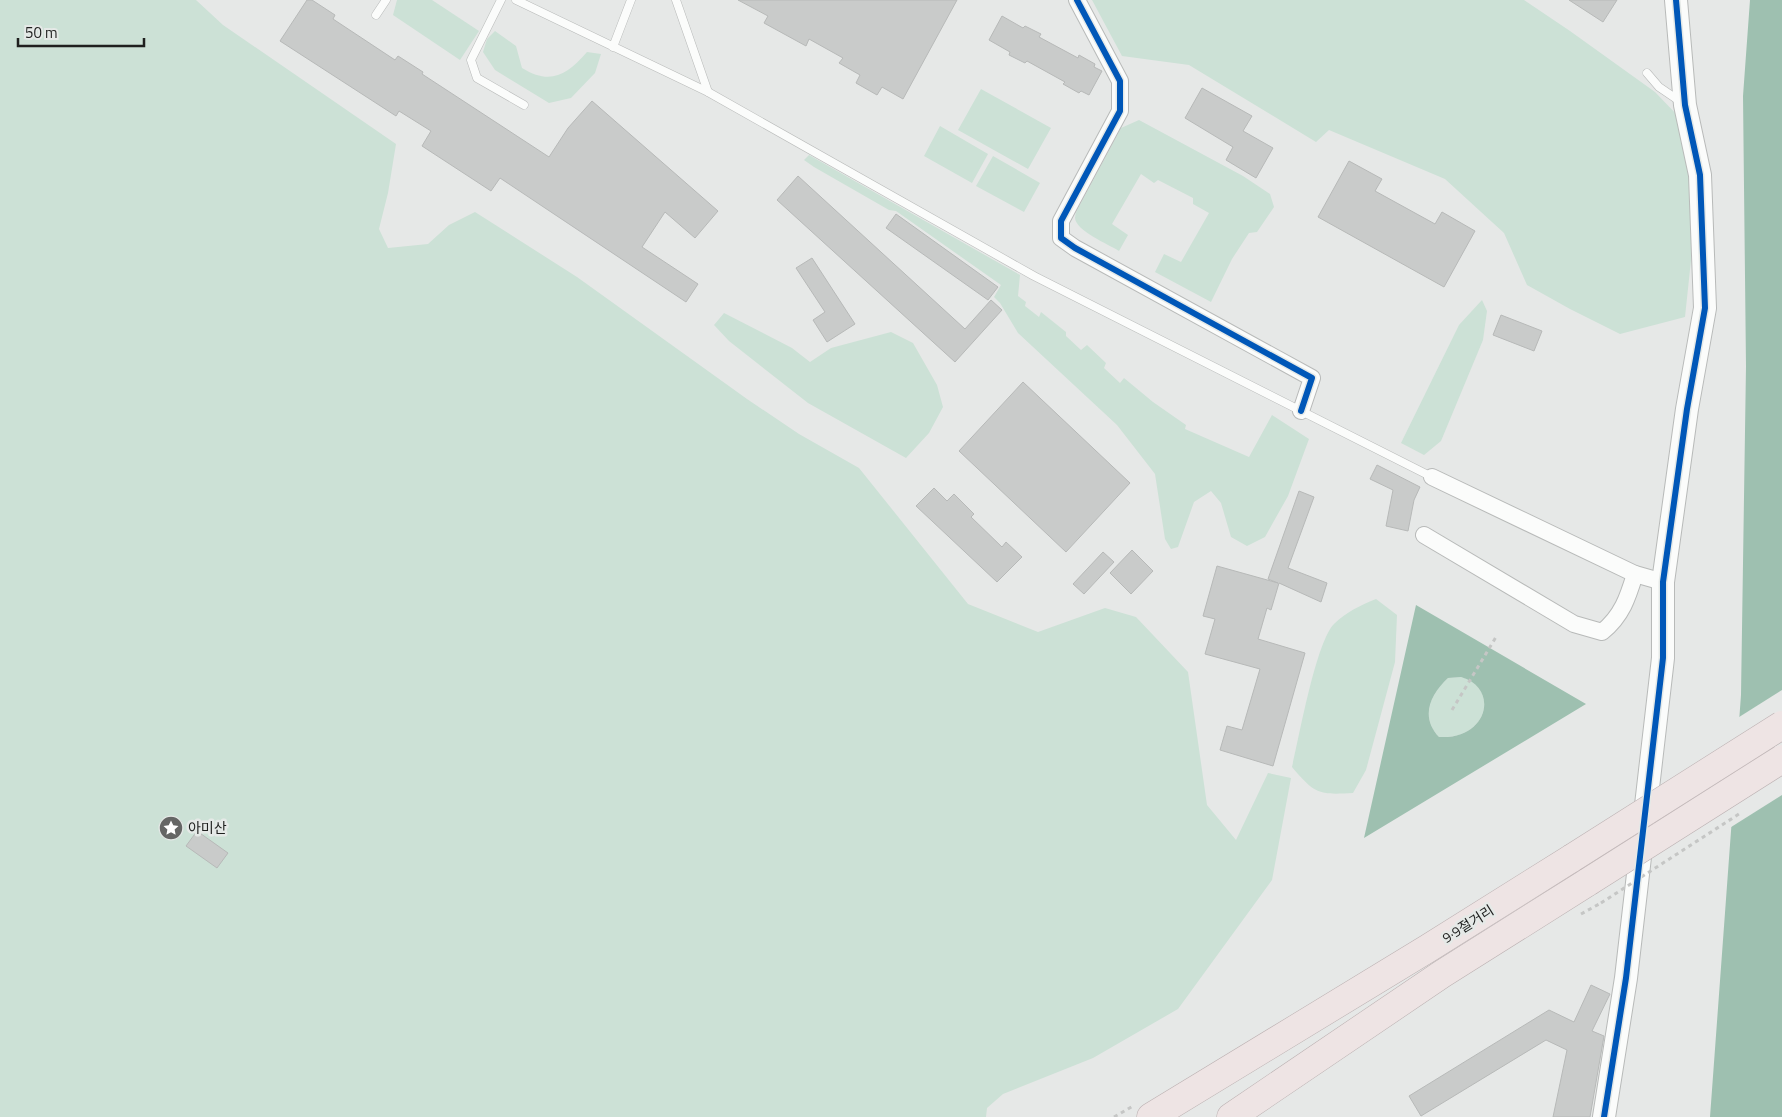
<svg xmlns="http://www.w3.org/2000/svg" width="1782" height="1117" font-family="'Titillium Web','Noto Sans KR',sans-serif">
<rect width="100%" height="100%" fill="#e6e8e7"/>
<g fill="#cce1d6">
<path d="M0 0H196L223 25 396 144 388 193 379 229 388 248 428 244 449 225 475 212 577 277 747 399 799 434 859 468 968 604 1038 632 1105 608 1136 617 1188 672 1207 805 1236 840 1268 773 1291 778 1272 880 1178 1009 1093 1058 1003 1094 987 1108 986 1117H0Z"/>
<path d="M397 0H432L479 31 460 60 393 15Z"/>
<path d="M1092 0H1524L1570 31 1655 92 1680 118 1693 175 1694 232 1685 317 1620 334 1570 309 1527 285 1504 233 1445 179 1329 130 1316 142 1189 65 1122 56Z"/>
<path d="M495 31 516 46 522 68C550 85 566 76 587 52L601 54 595 73 571 98 549 103 495 70 483 52 487 39Z"/>
<path d="M981 89 1051 128 1028 169 958 130Z"/>
<path d="M1139 120 1243 176 1270 194 1274 207 1257 232 1249 233 1232 259 1211 302 1155 272 1164 254 1181 262 1209 213 1193 204V198L1158 180 1154 183 1141 174 1112 224 1128 235 1119 251C1108 244 1076 231 1075 218 1075 213 1078 208 1081 203L1121 128Z"/>
<path d="M940 126 988 154 972 183 924 156Z"/>
<path d="M809 155 1020 275 1018 296 1026 302 1025 306 1039 317 1041 312 1066 332V336L1081 350 1087 345 1106 363 1104 368 1120 383 1124 378 1153 402 1186 425 1185 429 1249 457 1272 415 1309 439 1288 496 1265 537 1247 546 1231 537 1221 503 1211 491 1194 502 1178 547 1171 549 1165 539 1155 474 1117 425 1018 333 1000 303 994 297 1001 285 896 211 889 210 814 167 804 160Z"/>
<path d="M993 156 1040 183 1024 212 976 186Z"/>
<path d="M1482 300 1487 311 1483 340 1441 441 1424 455 1401 443 1459 325Z"/>
<path d="M724 313 792 348 810 362 831 348 891 332 913 343 937 385 943 407 929 433 906 458 808 403 729 341 714 325Z"/>
<path d="M1376 599 1397 615 1395 662 1366 770 1353 793C1318 795 1315 794 1292 767 1299 738 1316 642 1334 624 1346 612 1361 605 1376 599Z"/>
<path d="M1461 677C1500 688 1488 740 1439 737 1420 717 1430 695 1448 678Z"/>
</g>
<g fill="#9ec0b0" fill-rule="evenodd">
<path d="M1750 0H1782V1117H1710L1741 695 1746 366 1743 96Z"/>
<path d="M1416 605 1586 704 1364 838ZM1461 677C1500 688 1488 740 1439 737 1420 717 1430 695 1448 678Z"/>
</g>
<path fill="#e6e8e7" d="M1782 690V795L1728 829 1736 719Z"/>
<g fill="#c9cbca" stroke="#b7b9b8">
<path d="M307 0H312L335 15 333 19 395 60 398 56 423 72 422 74 549 157 568 128 592 101 718 211 695 238 665 212 642 247 698 284 686 302 500 178 491 191 422 146 431 131 399 111 396 116 280 41Z"/>
<path d="M738 0H957L903 99 882 87 877 95 856 83 860 75 839 63 843 58 809 39 806 46 764 23 768 16Z"/>
<path d="M1569 0H1617L1603 22Z"/>
<path d="M1002 16 1023 28 1025 26 1041 34 1039 37 1078 58 1079 55 1095 64 1094 67 1102 71 1089 95 1081 91 1079 93 1063 84 1065 82 1027 61 1025 63 1009 55 1010 52 989 40Z"/>
<path d="M1202 88 1252 116 1243 131 1273 148 1256 178 1226 160 1233 147 1185 118Z"/>
<path d="M1349 161 1382 179 1375 191 1435 224 1442 212 1475 231 1444 287 1318 217Z"/>
<path d="M798 176 965 329 991 300 1002 310 955 362 777 200Z"/>
<path d="M896 214 998 287 988 300 886 228Z"/>
<path d="M812 258 855 324 827 342 813 320 825 312 796 268Z"/>
<path d="M1501 315 1542 331 1534 351 1493 335Z"/>
<path d="M1023 382 1130 483 1066 552 959 451Z"/>
<path d="M1377 465 1420 487 1414 500 1408 531 1386 526 1393 490 1370 479Z"/>
<path d="M934 488 947 501 954 494 974 514 971 517 1002 547 1006 542 1022 557 997 582 916 506Z"/>
<path d="M1299 491 1314 497 1288 568 1327 583 1321 602 1279 583 1271 610 1267 608 1258 639 1305 653 1273 766 1220 750 1227 726 1242 730 1260 669 1205 654 1215 619 1203 616 1217 566 1278 583 1268 579Z"/>
<path d="M1132 550 1153 571 1131 594 1110 573Z"/>
<path d="M1103 552 1114 562 1084 594 1073 584Z"/>
<path d="M197 831 228 853 217 868 186 846Z"/>
<path d="M1591 985 1610 994 1592 1031 1604 1036 1590 1117H1553L1567 1050 1546 1040 1421 1116 1409 1096 1549 1010 1574 1022Z"/>
</g>
<g fill="none" stroke-linecap="round" stroke-linejoin="round">
<g stroke="#b8bab9" stroke-width="9">
<g id="lane">
<path d="M501 0 471 60 477 78 524 105"/>
<path d="M516 0 708 92 1034 276 1432 477"/>
<path d="M676 0 708 92"/>
<path d="M376 15 386 0"/>
<path d="M613 47 631 0"/>
<path d="M1647 73 1659 87 1681 102"/>
</g>
</g>
<g stroke="#b8bab9" stroke-width="18">
<g id="street">
<path d="M1077 0 1120 81V111L1061 221V238L1075 248 1312 378 1301 411"/>
<path d="M1432 477 1635 574 1663 582"/>
<path d="M1424 535 1574 624 1602 632C1622 616 1628 597 1635 574"/>
</g>
</g>
<g stroke="#b8bab9" stroke-width="24">
<path id="secondary" d="M1604 1117 1626 978 1663 658V582L1687 409 1705 308 1700 175 1685 105 1676 0"/>
</g>
<g stroke="#bbb0b1" stroke-width="29">
<g id="highway">
<path d="M1151 1117 1427 949 1572 858"/>
<path d="M1231 1117 1442 974 1588 882"/>
</g>
</g>
<g stroke="#c5c6c5" stroke-width="3" stroke-dasharray="4 4" stroke-linecap="butt">
<path d="M1452 710 1496 637"/>
<path d="M1581 914 1601 903"/>
<path d="M1114 1117 1133 1106"/>
</g>
<use href="#lane" stroke="#fbfcfb" stroke-width="8"/>
<use href="#street" stroke="#fbfcfb" stroke-width="16"/>
<use href="#secondary" stroke="#fbfcfb" stroke-width="22"/>
<use href="#highway" stroke="#eee4e4" stroke-width="28"/>
<g stroke="#bbb0b1" stroke-width="29" stroke-linecap="butt">
<g id="highway-bridge">
<path d="M1572 858 1782 725"/>
<path d="M1588 882 1782 759"/>
</g>
</g>
<path stroke="#c5c6c5" stroke-width="3" stroke-dasharray="4 4" stroke-linecap="butt" d="M1601 903 1739 814"/>
<use href="#highway-bridge" stroke="#eee4e4" stroke-width="28"/>
<g stroke="#e5e9e7" stroke-width="9">
<g id="cycleway">
<path d="M1077 0 1120 81V111L1061 221V238L1075 248 1312 378 1301 411"/>
<path d="M1604 1117 1626 978 1663 658V582L1687 409 1705 308 1700 175 1685 105 1676 0"/>
</g>
</g>
<use href="#cycleway" stroke="#0057b8" stroke-width="6"/>
</g>
<defs>
<g id="sight-disc" transform="scale(1.25)"><circle r="9.5" fill="#656665" stroke="#e5e9e7"/><path d="M0-6L1.8-2.2L6-1.7L2.9 1.2L3.7 5.4L0 3.3L-3.7 5.4L-2.9 1.2L-6-1.7L-1.8-2.2Z" fill="#fff"/></g>
</defs>
<g fill-rule="evenodd">
<use href="#sight-disc" x="171" y="828"/>
</g>
<g text-anchor="middle" stroke-width="5" stroke-linejoin="round" paint-order="stroke">
<g font-size="14" fill="#1f201f" stroke="#e5e9e7" text-anchor="start">
<text x="188" y="833">아미산</text>
</g>
<g font-size="14" fill="#1f201f" stroke="#e5e9e7">
<text transform="translate(1468 924) rotate(-32)" y="5">9·9절거리</text>
</g>
</g>
<path d="M18 38v8h126v-8" fill="none" stroke="#1f201f" stroke-width="2.5"/>
<text x="25" y="38" font-size="15" fill="#1f201f" stroke="#e5e9e7" stroke-width="4" paint-order="stroke">50 m</text>
</svg>
